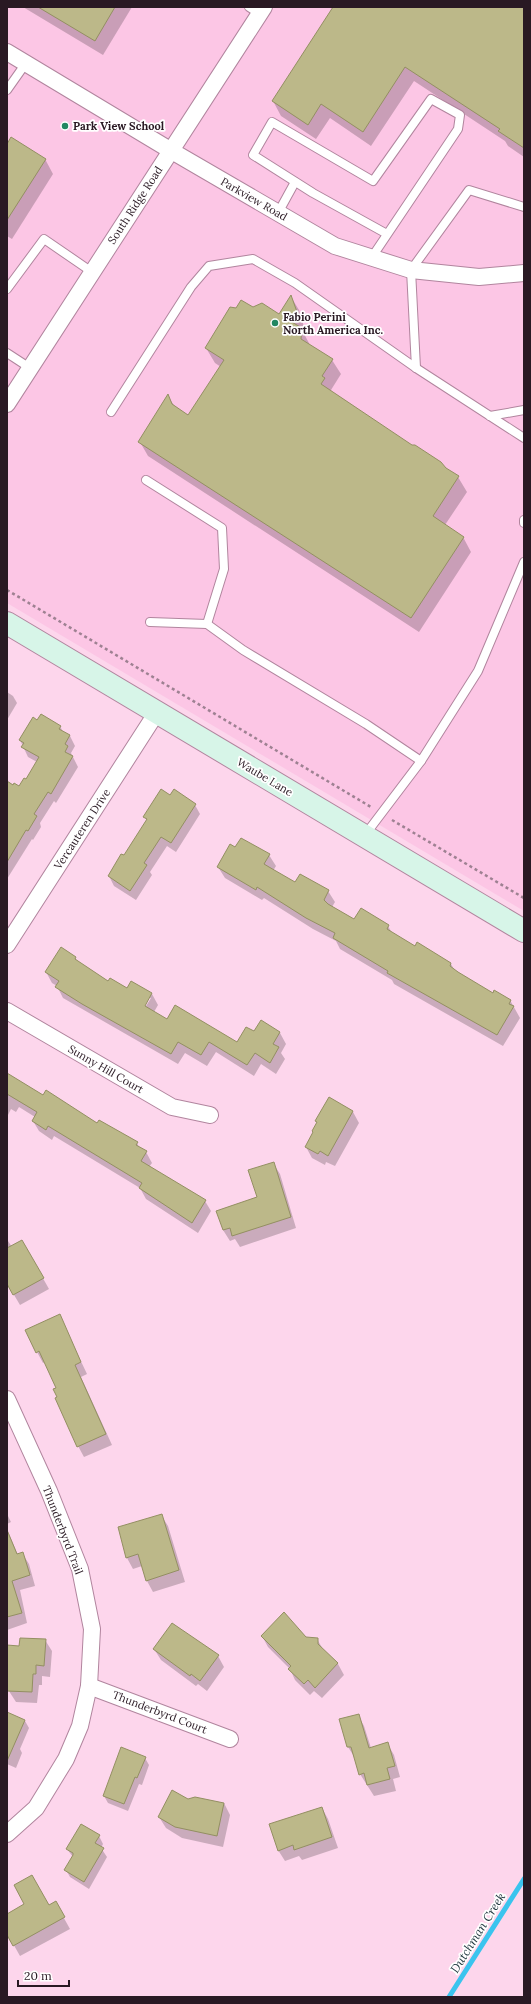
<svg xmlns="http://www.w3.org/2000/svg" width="531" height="2004" font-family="Lora,serif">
<rect width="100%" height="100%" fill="#fdd6ec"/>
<path fill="#fcc6e5" d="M7 7H524V911L7 603Z"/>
<g fill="#0003" fill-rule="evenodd">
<path d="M23 7H132L103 55Z"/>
<path d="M335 7H524V157L508 146 505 141 414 81 371 146 330 118 316 139 281 116 273 101Z"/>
<path d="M7 146 45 159 53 174 12 239 7 236Z"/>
<path d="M291 297 299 310 304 327 302 330 310 345 332 360 341 374 331 390 332 393 458 477 467 492 445 525 463 537 471 552 419 632 148 456 140 442 168 396 175 407 189 416 221 367 215 363 206 348 252 309 279 315Z"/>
<path d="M7 692 13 696 17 703 7 720Z"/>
<path d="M37 721 60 726 63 732 70 736 75 746 71 753 78 767 56 803 54 801 40 823 41 827 33 840 32 839 7 879V789L10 784 20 787 26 780 37 762 28 757 20 740Z"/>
<path d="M171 796 195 805 200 814 176 852 167 846 150 872 152 875 136 900 114 886 109 876 124 857 147 821 145 817Z"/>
<path d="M236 848 269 855 276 866 273 871 295 884 328 891 335 902 332 907 354 921 388 926 392 933 415 947 417 944 451 964 455 971 493 994 510 1000 520 1018 503 1046 394 984 392 980 340 949 336 941 313 929 264 898 262 900 225 878 218 867Z"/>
<path d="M75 957 78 963 109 982 128 989 132 982 152 994 158 1005 154 1012 167 1020 237 1043 254 1033 261 1022 280 1033 286 1044 281 1053 285 1059 276 1074 261 1064 254 1076 216 1052 207 1066 185 1053 178 1064 63 998 57 986 52 983 46 972ZM148 998H151L143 1011 142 1010Z"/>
<path d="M7 1074 43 1097 137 1143 140 1149 146 1152 152 1163 149 1167 205 1201 211 1211 198 1233 146 1199 140 1188 54 1136 52 1140 39 1131 33 1121 35 1117 19 1107 16 1112 11 1109 7 1117Z"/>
<path d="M329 1098 353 1112 359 1123 335 1166 326 1162 325 1165 312 1158 306 1147Z"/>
<path d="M273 1163 280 1174 296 1228 240 1247 235 1239 230 1241 223 1230 217 1211 258 1198Z"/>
<path d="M8 1241 12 1247 22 1241 49 1289 20 1305 7 1283Z"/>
<path d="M59 1315 87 1374 81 1377 112 1445 84 1457 78 1446 58 1397 57 1388 45 1362 43 1363 37 1352Z"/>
<path d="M7 1514 11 1522 7 1524Z"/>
<path d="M161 1515 168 1526 185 1582 153 1592 147 1581 142 1566 133 1569 127 1558Z"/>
<path d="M7 1529 18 1555 22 1553 29 1564 35 1586 20 1590 27 1623 7 1630Z"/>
<path d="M262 1636 317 1639 324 1651 338 1664 344 1675 322 1698 314 1691 310 1695 295 1680 290 1669 268 1647Z"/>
<path d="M45 1640 52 1651 50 1677 42 1676V1685H39L37 1703 16 1702 7 1688V1652Z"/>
<path d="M154 1649 218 1656 224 1667 207 1691 198 1684 196 1686 161 1660Z"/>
<path d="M7 1713 25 1721 29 1728 20 1749 22 1753 16 1768 7 1764Z"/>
<path d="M358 1715 364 1726 371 1748 387 1743 394 1755 400 1777 393 1779 396 1791 374 1796 360 1774 355 1758 348 1747Z"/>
<path d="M145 1758 149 1765 142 1785 139 1784 128 1811 108 1803 104 1796Z"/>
<path d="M188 1801 224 1803 230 1815 223 1847 182 1838 166 1828 159 1817Z"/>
<path d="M322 1808 328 1819 338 1848 302 1860 299 1856 285 1861 278 1850Z"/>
<path d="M99 1836 103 1844 101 1848 107 1857 89 1889 70 1877 66 1870 73 1857 67 1849Z"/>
<path d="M55 1902 70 1929 20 1956 7 1933V1915L49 1906Z"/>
</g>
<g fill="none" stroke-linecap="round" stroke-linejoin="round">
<path stroke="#3ac4ee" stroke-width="5" d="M449 1997 524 1879"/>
</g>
<g fill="#bcb889" stroke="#938f62">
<path d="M38 7H115L95 41Z"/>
<path d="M333 7H524V148L498 131 500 129 405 67 363 132 321 104 308 125 272 101Z"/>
<path d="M11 137 46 159 7 220V144Z"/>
<path d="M291 295 297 312 290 321 302 328 301 339 333 359 322 376 325 378 321 384 412 445H415L441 462 446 468 459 476 433 516 464 537 411 618 138 442 168 394 172 404 188 415 224 360 205 348 230 307 236 308 241 300 253 307 262 303 279 314Z"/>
<path d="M41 714 61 726 59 729 70 735 65 744 68 746 65 752 73 756 51 794 48 792 34 814 37 816 28 831 26 830 7 862V781L13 785 14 783 19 786 24 778 26 779 39 757 21 747 24 743 19 740 33 717 37 720Z"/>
<path d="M161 789 170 795 174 789 196 804 171 843 161 837 144 863 147 865 130 891 108 876 121 854 124 855 147 819 143 817Z"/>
<path d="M241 838 270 854 264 864 269 867 295 882 300 874 329 890 324 900 328 904 354 919 361 908 389 925 387 929 415 946 417 942 451 963 450 966 458 972 493 993 494 990 511 1000 509 1004 514 1006 497 1035 387 973 388 971 333 938 335 933 306 918 257 887 256 890 217 867 230 844 235 847Z"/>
<path d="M61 947 76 957 75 959 108 981 110 978 127 988 131 981 152 993 145 1006 167 1019 175 1005 237 1042 246 1027 254 1031 261 1020 280 1032 273 1044 279 1047 270 1063 255 1053 247 1065 209 1042 201 1055 178 1042 171 1054 82 1004 55 987 59 981 45 972Z"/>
<path d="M7 1073 43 1095 46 1090 97 1123 99 1120 138 1142 136 1145 147 1151 141 1161 206 1200 192 1223 139 1188 142 1183 48 1126 46 1130 32 1121 37 1112 7 1094Z"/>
<path d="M329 1097 353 1111 328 1156 320 1151 318 1154 305 1147 313 1132 312 1131 317 1122 315 1121Z"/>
<path d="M274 1162 291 1217 232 1236 230 1228 223 1230 216 1211 257 1197 248 1170Z"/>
<path d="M22 1240 44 1278 13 1295 7 1284V1248Z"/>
<path d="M60 1314 81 1362 75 1365 106 1434 77 1447 55 1398 57 1397 53 1389 56 1388 39 1351 36 1353 25 1330Z"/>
<path d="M162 1514 179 1570 146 1581 138 1554 126 1558 118 1527Z"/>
<path d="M7 1530 17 1554 23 1552 30 1575 12 1581 22 1613 7 1617Z"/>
<path d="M284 1612 306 1637 318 1638V1644L338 1663 315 1688 308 1680 304 1684 288 1669 291 1666 261 1636Z"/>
<path d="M172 1623 219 1655 200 1681 191 1674 190 1676 153 1649Z"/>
<path d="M20 1638 46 1639 44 1666 36 1665V1674H33L32 1692 7 1691V1645L19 1646Z"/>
<path d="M7 1712 25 1720 7 1761Z"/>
<path d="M359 1714 369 1748 388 1742 395 1766 387 1768 390 1779 367 1785 364 1773 359 1775 351 1747H347L339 1719Z"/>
<path d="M121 1747 146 1757 137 1778 135 1777 124 1804 103 1796Z"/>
<path d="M172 1790 188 1799 195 1797 224 1803 217 1836 175 1827 158 1817Z"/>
<path d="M322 1807 332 1837 294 1850 293 1845 278 1851 269 1824Z"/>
<path d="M81 1824 100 1835 95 1843 104 1848 84 1882 64 1870 73 1855V1853L66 1849Z"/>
<path d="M32 1875 49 1905 56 1901 65 1917 13 1946 7 1935V1914L24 1904 14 1885Z"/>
</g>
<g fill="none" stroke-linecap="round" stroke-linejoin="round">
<g stroke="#b1859e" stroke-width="10">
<g id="lane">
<path d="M249 7 260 14"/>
<path d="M7 90 26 63"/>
<path d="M278 213 295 182"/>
<path d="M372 257 458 129 460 115 431 99 373 181 272 122 253 155 313 193 387 234"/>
<path d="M7 289 44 239 92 272"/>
<path d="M7 353 30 368"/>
<path d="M416 368 411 270 469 190 524 207"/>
<path d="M111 412 191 287 209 266 253 259 295 283 416 368 524 438"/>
<path d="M490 416 524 410"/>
<path d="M146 480 222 528 224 569 207 624"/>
<path d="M524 520V523"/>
<path d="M150 622 207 624 243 650 366 724 421 761"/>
<path d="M365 835 421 761 478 671 524 562"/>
</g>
</g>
<g stroke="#b1859e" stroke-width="18">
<g id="street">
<path d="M7 52 170 150 335 246 411 270 479 277 524 273"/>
<path d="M7 404 264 7"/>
<path d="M7 945 157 712"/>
<path d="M7 1011 172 1107 210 1115"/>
<path d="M7 1399 49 1491 80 1569 92 1629 89 1686 80 1726 66 1759 36 1808 7 1834"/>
<path d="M89 1686 230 1739"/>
</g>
</g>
<g stroke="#b1859e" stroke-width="24">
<path id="secondary" d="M7 623 524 931"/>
</g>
<g stroke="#9e8192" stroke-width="2.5" stroke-dasharray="3 3" stroke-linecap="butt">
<path d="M7 590 371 807"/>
<path d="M392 820 524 898"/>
</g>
<use href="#lane" stroke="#fff" stroke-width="8"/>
<use href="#street" stroke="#fff" stroke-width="16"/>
<use href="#secondary" stroke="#d7f5e8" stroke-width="22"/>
</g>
<g fill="#228762" stroke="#fff" stroke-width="1.5">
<circle cx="65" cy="126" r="4"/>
<circle cx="275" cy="323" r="4"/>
</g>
<g text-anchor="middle" stroke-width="3.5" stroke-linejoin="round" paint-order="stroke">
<g font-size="11" font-weight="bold" fill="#291923" stroke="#fff" text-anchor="start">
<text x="73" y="130">Park View School</text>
<text x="283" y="321">Fabio Perini<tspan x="283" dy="13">North America Inc.</tspan></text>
</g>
<g font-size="11" fill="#291923" stroke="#fff">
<text transform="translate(254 199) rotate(30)" y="4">Parkview Road</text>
<text transform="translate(135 205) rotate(-57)" y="4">South Ridge Road</text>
<text transform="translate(265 777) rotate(31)" y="4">Waube Lane</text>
<text transform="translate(82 829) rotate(-57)" y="4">Vercauteren Drive</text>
<text transform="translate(106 1069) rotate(30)" y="4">Sunny Hill Court</text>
<text transform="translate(63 1530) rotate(69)" y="4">Thunderbyrd Trail</text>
<text transform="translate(160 1712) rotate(21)" y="4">Thunderbyrd Court</text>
</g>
<g font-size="12" font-style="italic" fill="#1f363e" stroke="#fff">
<text transform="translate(478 1933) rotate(-58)" y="4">Dutchman Creek</text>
</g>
</g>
<rect width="531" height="2004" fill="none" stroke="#291923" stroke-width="16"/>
<path d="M18 1980v6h51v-6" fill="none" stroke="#291923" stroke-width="2"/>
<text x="24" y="1980" font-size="12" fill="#291923" stroke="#ffffff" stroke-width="3" paint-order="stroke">20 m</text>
</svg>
